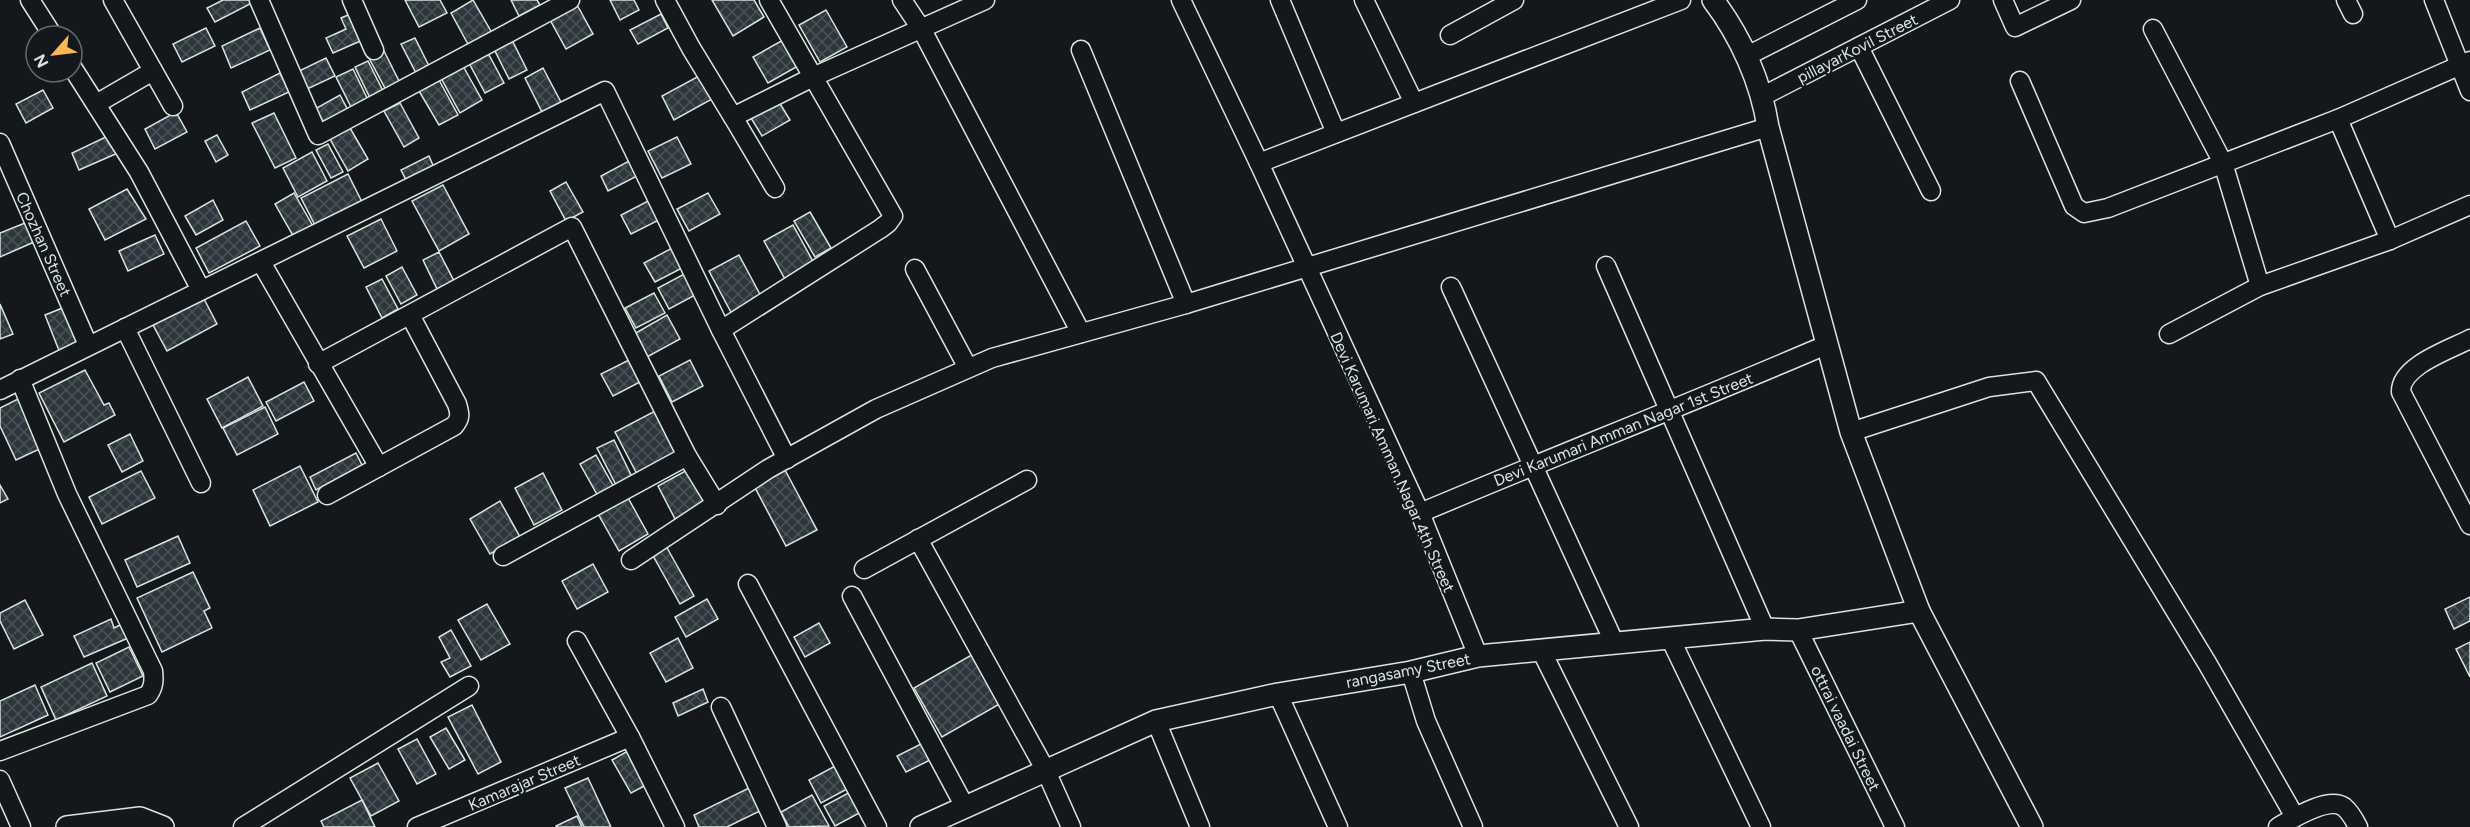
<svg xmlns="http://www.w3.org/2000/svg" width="2470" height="827" font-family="Figtree,sans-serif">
<defs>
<pattern id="building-cross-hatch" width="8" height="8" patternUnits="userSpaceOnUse" patternTransform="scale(1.5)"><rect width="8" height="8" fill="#2c363c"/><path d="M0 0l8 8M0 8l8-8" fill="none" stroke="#4a5358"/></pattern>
</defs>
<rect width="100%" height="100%" fill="#14181c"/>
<g fill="url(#building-cross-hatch)" stroke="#d8e6dc" stroke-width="1.5">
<path d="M223 0H251L252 3 215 22 207 8Z"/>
<path d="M405 0H440L447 13 419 27Z"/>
<path d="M473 0 492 33 469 46 451 13Z"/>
<path d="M511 0H537L540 5 519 16Z"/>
<path d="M610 0H634L639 10 620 20Z"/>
<path d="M712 0H754L764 17 733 36Z"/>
<path d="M576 3 593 34 566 49 549 18Z"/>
<path d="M826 10 847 47 820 62 799 25Z"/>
<path d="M353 13 365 39 333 53 326 38 346 29 341 18Z"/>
<path d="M661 14 668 28 638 44 630 30Z"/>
<path d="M206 28 215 46 182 62 173 44Z"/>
<path d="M260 28 270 50 231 68 222 46Z"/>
<path d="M510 36 527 70 509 79 492 45Z"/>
<path d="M415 38 430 68 417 75 401 44Z"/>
<path d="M783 40 798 66 768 83 753 57Z"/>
<path d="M384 51 401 85 387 92 369 58Z"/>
<path d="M488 53 504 83 485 93 469 63Z"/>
<path d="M326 58 335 76 305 90 297 72Z"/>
<path d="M368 61 384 93 371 100 355 67Z"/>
<path d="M463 66 482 100 460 113 441 78Z"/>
<path d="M543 68 563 106 544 116 525 78Z"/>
<path d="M353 69 369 102 353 111 336 77Z"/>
<path d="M280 73 289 92 250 110 242 92Z"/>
<path d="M699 76 712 99 674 120 662 96Z"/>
<path d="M439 80 458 115 439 125 419 91Z"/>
<path d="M43 90 53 108 26 123 16 104Z"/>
<path d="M340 95 349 112 324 127 315 109Z"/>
<path d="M779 102 790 120 762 136 751 118Z"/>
<path d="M400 103 419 138 404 147 384 111Z"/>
<path d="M176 112 187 132 155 149 145 129Z"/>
<path d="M274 113 296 158 275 168 252 123Z"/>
<path d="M350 128 368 159 348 171 330 139Z"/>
<path d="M112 134 120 152 79 170 72 153Z"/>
<path d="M217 135 228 155 216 162 205 141Z"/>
<path d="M677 137 691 164 662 178 648 151Z"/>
<path d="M328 144 343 172 331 178 316 150Z"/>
<path d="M312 152 327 181 298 197 283 168Z"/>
<path d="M429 156 435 170 408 184 401 170Z"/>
<path d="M631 160 639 175 608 191 601 176Z"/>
<path d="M348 174 365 208 316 227 301 198Z"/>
<path d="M566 182 583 212 566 221 550 191Z"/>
<path d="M443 185 469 234 439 251 412 201Z"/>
<path d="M127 189 146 219 105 240 89 209Z"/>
<path d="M294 193 314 228 295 239 275 204Z"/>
<path d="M708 193 720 214 689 231 677 209Z"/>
<path d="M652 199 661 219 631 234 621 215Z"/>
<path d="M213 200 223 220 196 235 185 216Z"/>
<path d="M810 212 831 248 815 257 794 221Z"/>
<path d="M381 219 397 251 364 268 347 236Z"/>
<path d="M246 221 260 246 209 273 196 248Z"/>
<path d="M25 223 34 242 0 257V233Z"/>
<path d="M793 225 815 265 786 281 764 241Z"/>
<path d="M155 235 164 254 128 271 119 251Z"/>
<path d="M676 246 686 266 655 282 644 263Z"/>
<path d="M439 252 454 281 437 289 423 260Z"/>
<path d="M739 255 763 300 733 316 709 271Z"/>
<path d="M402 267 417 295 401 304 386 276Z"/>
<path d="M688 272 699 293 669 309 658 288Z"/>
<path d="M382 279 398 309 382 318 366 287Z"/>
<path d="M654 293 665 313 636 328 625 308Z"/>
<path d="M203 297 217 324 167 351 152 323Z"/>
<path d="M0 304 13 334 0 339Z"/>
<path d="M65 307 81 345 60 353 45 315Z"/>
<path d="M667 315 680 339 647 357 634 334Z"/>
<path d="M631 359 642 381 613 396 601 374Z"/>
<path d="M690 360 703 386 672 402 659 376Z"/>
<path d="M85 370 104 405 109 403 115 415 64 442 39 393Z"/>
<path d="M248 377 263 406 222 428 207 399Z"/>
<path d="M304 382 314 401 276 421 266 402Z"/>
<path d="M22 397 46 446 16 460 0 426V408Z"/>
<path d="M265 407 278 434 237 455 223 428Z"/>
<path d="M659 409 681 451 637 474 615 432Z"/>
<path d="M130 434 143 461 122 472 108 445Z"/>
<path d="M614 440 632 477 616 485 597 448Z"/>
<path d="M356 453 362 465 316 490 310 477Z"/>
<path d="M596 455 615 489 599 498 580 464Z"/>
<path d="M300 466 318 502 270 526 253 490Z"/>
<path d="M784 468 817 530 786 546 753 484Z"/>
<path d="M689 469 706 503 675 519 658 486Z"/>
<path d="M141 471 155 498 102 524 89 497Z"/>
<path d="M543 473 562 510 534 525 515 488Z"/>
<path d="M0 485 8 499 0 503Z"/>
<path d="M627 496 648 534 619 551 597 512Z"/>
<path d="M500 501 520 537 490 554 470 519Z"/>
<path d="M178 536 190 563 137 587 125 560Z"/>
<path d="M666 546 694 596 680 604 652 554Z"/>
<path d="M593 564 608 592 577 609 562 581Z"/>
<path d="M193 572 210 608 204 611 212 628 162 652 137 598Z"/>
<path d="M2470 597V621L2454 629 2445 609Z"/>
<path d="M707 599 718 619 686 637 675 617Z"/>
<path d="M25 600 43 635 14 649 0 621V613Z"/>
<path d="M487 604 510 644 481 660 458 620Z"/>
<path d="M111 619 114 628 122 624 128 638 84 657 74 636Z"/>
<path d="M819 623 830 643 805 657 794 637Z"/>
<path d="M451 630 471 666 450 677 441 662 450 658 439 637Z"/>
<path d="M678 638 693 668 666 682 650 653Z"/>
<path d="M2470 642V677L2456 649Z"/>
<path d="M129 647 143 676 110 692 96 663Z"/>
<path d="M975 653 1003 702 942 737 914 688Z"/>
<path d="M92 663 107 696 56 720 41 687Z"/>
<path d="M35 685 48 715 0 737V701Z"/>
<path d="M703 689 708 702 678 716 673 703Z"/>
<path d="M472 705 501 762 478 774 448 717Z"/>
<path d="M446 728 465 760 449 769 430 737Z"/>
<path d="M417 739 436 774 417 784 398 749Z"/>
<path d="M923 743 932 759 906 772 897 756Z"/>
<path d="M633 748 652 782 631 793 612 760Z"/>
<path d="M378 763 399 801 371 816 350 778Z"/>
<path d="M837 765 849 788 821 803 809 780Z"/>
<path d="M588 778 611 827H584L565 788Z"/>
<path d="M751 787 762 810 727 827H699L694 815Z"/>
<path d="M854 790 865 810 835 826 824 806Z"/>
<path d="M812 795 829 826 789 827 781 812Z"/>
<path d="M362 800 375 827H324L321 821Z"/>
<path d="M577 816 582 827H556V826Z"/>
</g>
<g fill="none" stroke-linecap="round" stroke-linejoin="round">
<g stroke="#d8e6dc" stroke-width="21">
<g id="minor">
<path d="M30 0 53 36"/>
<path d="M113 0 173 106"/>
<path d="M259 0 318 135 570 0"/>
<path d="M352 0 374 50"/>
<path d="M665 0 691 48 733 117 813 77 985 0"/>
<path d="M902 0 922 30 1081 333"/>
<path d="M1181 0 1259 163 1420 513 1478 656"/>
<path d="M1280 0 1336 133"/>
<path d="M1364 0 1414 103"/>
<path d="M2003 0 2015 27 2071 0"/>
<path d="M2346 0 2353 14"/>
<path d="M2434 0 2470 91"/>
<path d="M2153 29 2223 163 2260 286"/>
<path d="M1450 35 1514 0"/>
<path d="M1859 47 1931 191"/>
<path d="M1081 50 1186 304"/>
<path d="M1747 56 1857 0"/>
<path d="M72 67 139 172 201 290"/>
<path d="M2020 81 2074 206 2084 213 2108 208 2338 119 2470 61"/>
<path d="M1763 96 1950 0"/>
<path d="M96 104 153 71"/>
<path d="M733 117 775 188"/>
<path d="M2338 119 2390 240"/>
<path d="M0 143 88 345"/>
<path d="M1259 163 1681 0"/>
<path d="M261 262 379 467"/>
<path d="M1606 266 1765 629"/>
<path d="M915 269 968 368"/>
<path d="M1451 287 1614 642"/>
<path d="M125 328 201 483"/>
<path d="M721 330 880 229 888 223 893 216 769 0"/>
<path d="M2169 334 2260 286 2390 240 2470 205"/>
<path d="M2470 339C2449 350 2400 366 2401 392L2470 525"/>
<path d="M318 364 572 227 687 456 717 505"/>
<path d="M0 390 605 91 721 330 787 459"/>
<path d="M1851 432 1989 387 2036 381 2207 663 2295 817"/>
<path d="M327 495 454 426C461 418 460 414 457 404L410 315"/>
<path d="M1420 513C1555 456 1691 403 1826 345"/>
<path d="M918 539 1046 771 1071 827"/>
<path d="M503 556 687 456"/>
<path d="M631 560 768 469 876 409 992 358 1186 304 1768 127"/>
<path d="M864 569 1027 480"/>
<path d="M748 584 877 827"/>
<path d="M852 596 965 807"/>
<path d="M1798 630 1895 827"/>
<path d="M1670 638 1761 827"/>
<path d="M577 641 630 737 675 827"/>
<path d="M1541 650 1629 827"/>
<path d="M1411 672 1426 721 1473 827"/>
<path d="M1278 694 1338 827"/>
<path d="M721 707 777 827"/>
<path d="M1156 721 1200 827"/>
<path d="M0 751 148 695C154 687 154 680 153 671L67 494 20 379"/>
<path d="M0 780 21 827"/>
<path d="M243 827 469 686"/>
<path d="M417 827 630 737"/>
<path d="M2278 827C2292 819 2328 796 2344 807 2350 812 2355 821 2358 827"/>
</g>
</g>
<g stroke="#d8e6dc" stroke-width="24">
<g id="tertiary">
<path d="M1713 0C1741 37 1761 82 1768 127L1851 432 1919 611 2032 827"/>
<path d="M67 827 140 818 163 827"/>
<path d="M921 827 1156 721 1278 694 1411 672 1478 656 1765 629 1798 630 1919 611"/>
</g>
</g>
<use href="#minor" stroke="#14181c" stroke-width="18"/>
<use href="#tertiary" stroke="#14181c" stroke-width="21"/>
</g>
<g text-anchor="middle" stroke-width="4.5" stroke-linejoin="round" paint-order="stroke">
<g font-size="16" fill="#d8e6dc" stroke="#14181c">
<text transform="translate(1857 48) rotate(-27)" y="6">pillayarKovil Street</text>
<text transform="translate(44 244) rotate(66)" y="6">Chozhan Street</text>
<text transform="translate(1623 429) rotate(-22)" y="6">Devi Karumari Amman Nagar 1st Street</text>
<text transform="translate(1393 462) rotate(66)" y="6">Devi Karumari Amman Nagar 4th Street</text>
<text transform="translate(1408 670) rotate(-11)" y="6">rangasamy Street</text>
<text transform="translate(1846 728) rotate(64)" y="6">ottrai vaadai Street</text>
<text transform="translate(524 782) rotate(-23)" y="6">Kamarajar Street</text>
</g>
</g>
<g transform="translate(54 54) rotate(242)"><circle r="28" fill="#14181c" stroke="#626a69" stroke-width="1.5"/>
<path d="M0-4.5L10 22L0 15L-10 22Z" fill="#ffb74d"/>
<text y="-9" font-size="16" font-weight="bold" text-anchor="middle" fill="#d8e6dc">N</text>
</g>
</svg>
